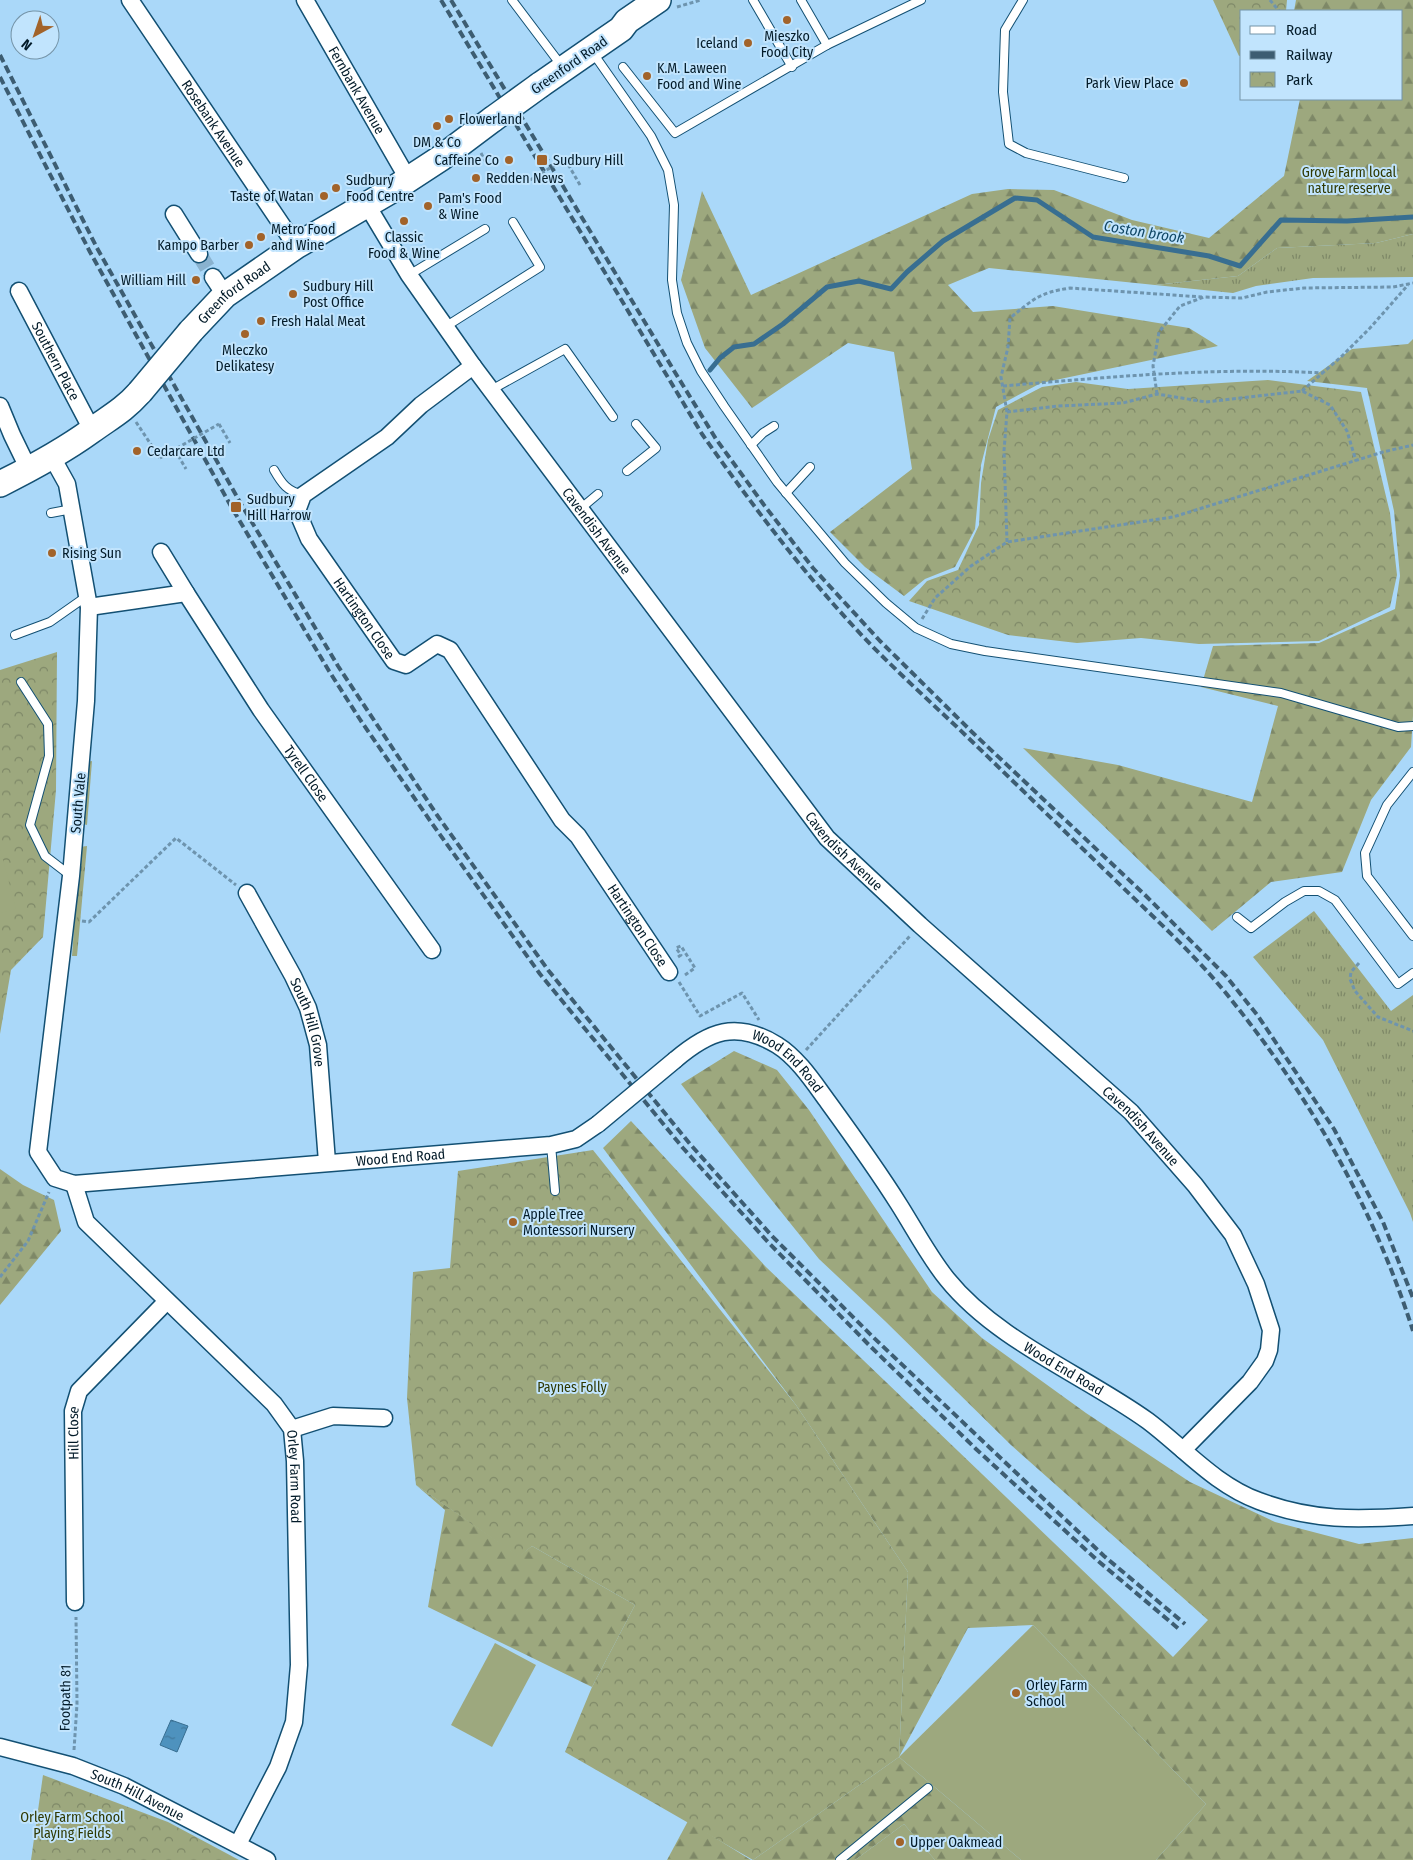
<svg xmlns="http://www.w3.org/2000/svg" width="1413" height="1860" font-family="'Fira Sans Condensed',sans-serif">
<defs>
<pattern id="grass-tufts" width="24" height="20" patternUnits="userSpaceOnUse" patternTransform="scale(1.25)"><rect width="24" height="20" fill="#9da87e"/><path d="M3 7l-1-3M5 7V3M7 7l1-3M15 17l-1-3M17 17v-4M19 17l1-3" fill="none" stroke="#7e8867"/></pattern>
<pattern id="forest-firs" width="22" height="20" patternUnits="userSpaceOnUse" patternTransform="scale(1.25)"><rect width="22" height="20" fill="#9da87e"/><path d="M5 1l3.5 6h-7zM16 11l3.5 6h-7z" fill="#7e8867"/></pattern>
<pattern id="park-crowns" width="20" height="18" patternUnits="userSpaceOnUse" patternTransform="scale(1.25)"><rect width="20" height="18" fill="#9da87e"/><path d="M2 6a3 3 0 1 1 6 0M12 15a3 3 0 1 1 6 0" fill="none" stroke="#7e8867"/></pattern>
<pattern id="water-ripples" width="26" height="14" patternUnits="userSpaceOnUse" patternTransform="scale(1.25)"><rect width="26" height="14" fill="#4e92be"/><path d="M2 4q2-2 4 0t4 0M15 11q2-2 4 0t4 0" fill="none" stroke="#3f769a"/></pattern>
</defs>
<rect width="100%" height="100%" fill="#aad8f9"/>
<g fill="url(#grass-tufts)">
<path d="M1413 234V277L1313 278 1256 286 1233 293 1155 285 1238 276 1277 248 1376 243Z"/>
<path d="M92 761 87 825 83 824 87 762Z"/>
<path d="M87 846 77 956H72L80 847Z"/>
<path d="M1314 911 1391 1011 1413 995V1222L1410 1213 1323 1040 1253 957Z"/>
</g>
<g fill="url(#forest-firs)">
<path d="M1296 0H1413V234L1376 243 1277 248 1238 276 1155 285 989 268 948 285 973 312 1053 306 1189 328 1218 346 1041 383 996 407 981 465 975 529 955 567 925 579 904 596 865 567 830 532 912 469 894 352 848 343 752 408 705 348 681 280 702 191 751 295 972 194 1008 189 1054 190 1132 220 1209 238 1284 176 1300 99H1402V11H1294Z"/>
<path d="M1413 339V716L1411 747 1371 800 1342 872 1271 882 1212 931 1023 748 1118 765 1252 802 1278 706 1201 687 1213 646 1319 643 1395 609 1400 576 1394 511 1367 388 1307 381 1352 349 1408 344Z"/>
<path d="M734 1051 777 1070 809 1110 932 1292 982 1338 1086 1413 1190 1482 1275 1522 1359 1544 1413 1538V1860H1156L1206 1804 1033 1625 968 1628 899 1757 1021 1860H935L904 1824 855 1860H753L899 1757 908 1572 796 1405 603 1148 631 1121 766 1267 1173 1657 1208 1620 1011 1445 885 1321 819 1259 766 1193 681 1084Z"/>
<path d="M0 1169 23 1185 54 1200 61 1231 0 1305Z"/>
<path d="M416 1485 519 1556 532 1546 635 1605 592 1687 428 1607 445 1510Z"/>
<path d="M688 1821 751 1860H667Z"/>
</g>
<g fill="url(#park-crowns)">
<path d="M1213 0H1287L1286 11H1242V55L1239 56Z"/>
<path d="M1268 380 1361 392 1390 513 1397 575 1390 607 1319 641 1199 644 1141 638 1077 643 1008 635 909 601 927 581 958 570 979 525 981 483 988 440 998 410 1042 387 1076 382 1128 389Z"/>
<path d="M57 652 56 790 43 937 11 970 0 1034V670Z"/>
<path d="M593 1150 796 1405 908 1572 899 1757 753 1860 565 1752 592 1687 635 1605 532 1546 519 1557 416 1485 407 1398 413 1272 450 1268 458 1171Z"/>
<path d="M43 1775 168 1822 239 1860H31Z"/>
</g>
<g fill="#9da87e">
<path d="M0 848 16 909 0 913Z"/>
<path d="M1033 1625 1206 1804 1156 1860H1021L899 1757Z"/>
<path d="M495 1643 536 1665 492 1747 451 1725Z"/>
<path d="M904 1824 935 1860H855Z"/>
</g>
<path fill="url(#water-ripples)" stroke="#386e91" d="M171 1720 188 1726 177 1752 160 1745Z"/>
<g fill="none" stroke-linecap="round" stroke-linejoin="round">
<path stroke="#386e91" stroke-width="5" d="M710 370 720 358 734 347 754 344 783 324 827 287 859 281 891 289 907 272 943 241 1015 198 1037 200 1093 237 1209 256 1240 266 1281 220 1347 221 1413 217"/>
<path stroke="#89b2cf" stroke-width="16" stroke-dasharray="16 8" stroke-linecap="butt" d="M199 254 213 277"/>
<g stroke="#135073" stroke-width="10">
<g id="service">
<path d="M512 0 561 65"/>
<path d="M753 0 792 67"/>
<path d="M801 0 827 45"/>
<path d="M1023 0 1005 30 1003 92 1009 144 1026 153 1124 178"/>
<path d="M593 53 651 136 668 170 674 205 672 280 677 313 687 343 701 371 724 406 777 482 845 563 886 603 916 628 951 644 985 651 1281 693 1398 727 1413 726"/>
<path d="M623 67 675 133 827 45 921 0"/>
<path d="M409 275 485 229"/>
<path d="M445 327 540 267 513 222"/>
<path d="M491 390 565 349 613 417"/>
<path d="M751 445 763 433 774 426"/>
<path d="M274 470C282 484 287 491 303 495"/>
<path d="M627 471 656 448 636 424"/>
<path d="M786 493 810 467"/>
<path d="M580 509 598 494"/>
<path d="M51 513 72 509"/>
<path d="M15 635 50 622 87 596"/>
<path d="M21 682 48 724 49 756 30 825 45 856 71 876"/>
<path d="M1413 772 1387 805 1365 853 1367 876 1413 936"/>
<path d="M1237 917 1251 928 1285 902 1304 891H1319L1335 900 1398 984 1413 973"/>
<path d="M551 1145 555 1191"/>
<path d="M840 1860 928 1788"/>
</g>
</g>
<g stroke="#135073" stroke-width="19">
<g id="minor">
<path id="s1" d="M130 0 296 246"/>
<path id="s2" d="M305 0 408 179"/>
<path id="s3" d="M367 205 409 275 473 366 827 838 920 925 1131 1112 1195 1185 1233 1235 1256 1284 1271 1330 1269 1350 1265 1361 1250 1382 1183 1450"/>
<path d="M174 214 199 254"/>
<path d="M213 277 225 295"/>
<path id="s4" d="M19 291 92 430"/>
<path id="s5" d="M473 366 421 405 387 437 303 495 297 511 309 539 394 661 406 665 437 644 450 650 562 820 578 836 669 972"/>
<path d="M0 406 12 435 29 470"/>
<path id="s6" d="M52 457 67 484 89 607 86 701 71 876 38 1152 55 1178 74 1184 551 1145 576 1139 598 1124"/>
<path d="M161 552 186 593"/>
<path id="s7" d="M89 607 186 593 261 710 432 950"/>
<path id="s8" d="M247 893 293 976 308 1008 318 1045 327 1162"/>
<path id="s9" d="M675 1060C709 1031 736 1020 777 1045 798 1058 814 1083 828 1102 852 1135 876 1168 898 1203 914 1228 929 1257 947 1279 997 1341 1084 1375 1148 1421 1184 1448 1215 1485 1259 1501 1312 1521 1357 1520 1413 1516"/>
<path id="s10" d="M74 1184 86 1222 274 1404 292 1429 295 1461 299 1665 294 1722 278 1767 238 1844"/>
<path d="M292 1429 333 1416 384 1418"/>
<path id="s11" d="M75 1602 73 1411 79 1391 167 1301"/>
<path id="s12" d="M0 1747 73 1766 124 1786 267 1860"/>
</g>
</g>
<g stroke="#135073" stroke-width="28">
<g id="primary">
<path d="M540 85 605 40 621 29 627 21 658 0"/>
<path id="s13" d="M191 331 225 295 296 246 392 190 441 158 493 119"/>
<path d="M0 484C32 468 62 452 91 431 110 417 123 411 140 392"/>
</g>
</g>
<g stroke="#6e94ae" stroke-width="3" stroke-dasharray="4 2.5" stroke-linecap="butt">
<path d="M1270 0 1279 11"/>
<path d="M677 7 701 0"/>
<path d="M481 153 485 161"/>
<path d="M565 159 580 185"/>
<path d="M1003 386C1109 377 1216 367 1322 373"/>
<path d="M1302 391 1342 356 1370 328 1408 285"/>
<path d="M1157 394 1153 366 1159 332 1180 306 1204 297 1242 298 1267 292 1304 288 1393 287 1413 283"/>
<path d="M1007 412 1001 377 1008 347 1010 318C1034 299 1038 293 1070 288L1202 297"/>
<path d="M136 422 160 458"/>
<path d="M219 424 230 443"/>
<path d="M175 450 186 469"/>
<path d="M1007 542 1004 451 1007 412 1058 406 1123 403 1157 394 1206 402 1302 391 1330 405 1347 431 1356 461"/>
<path d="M922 619 935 598 971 566 1007 542 1173 517 1383 452 1413 445"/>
<path d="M82 921 89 922 176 838 236 885"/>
<path d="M678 957 681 955 676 948 681 946 695 968 685 975"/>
<path d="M1359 963 1351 972 1350 979 1355 991 1378 1017 1413 1031"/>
<path d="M679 982 700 1016 742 993 759 1020"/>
<path d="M806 1050 910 936"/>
<path d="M0 1277 28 1241 49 1192"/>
<path d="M74 1750 77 1704 76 1617"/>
</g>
<use href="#service" stroke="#fff" stroke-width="8"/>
<use href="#minor" stroke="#fff" stroke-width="16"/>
<use href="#primary" stroke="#fff" stroke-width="25"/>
<g stroke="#3d5d72" stroke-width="4" stroke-dasharray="8 4" stroke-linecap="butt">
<path d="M441 0 702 434C755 509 809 581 873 647 900 674 929 701 957 727 1009 777 1060 827 1112 877 1153 917 1197 956 1233 1002 1312 1100 1375 1211 1413 1331"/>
<path d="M451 0 676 374 716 439 764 505 813 568 880 641 972 732 1145 895 1226 976 1258 1016 1334 1129 1383 1222 1413 1298"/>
<path d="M0 55 97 248 241 504 338 666 437 815 548 970 690 1144 772 1236 873 1337 1104 1556 1185 1624"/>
<path d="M0 77 90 252 232 508 329 671 361 721 431 822 540 974 683 1148 767 1241 870 1346 976 1449 1097 1560 1180 1630"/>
</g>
<g stroke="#135073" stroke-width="19" stroke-linecap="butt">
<path id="minor-bridge" d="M598 1124 675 1060"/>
</g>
<g stroke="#135073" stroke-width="28" stroke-linecap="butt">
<g id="primary-bridge">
<path d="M493 119 540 85"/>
<path d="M140 392 191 331"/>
</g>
</g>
<g stroke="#6e94ae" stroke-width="3" stroke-dasharray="4 2.5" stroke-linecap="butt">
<path d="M530 180 565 159"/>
<path d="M160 458 219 424"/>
</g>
<use href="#minor-bridge" stroke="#fff" stroke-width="16"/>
<use href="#primary-bridge" stroke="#fff" stroke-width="25"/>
</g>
<g fill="#a2632a" stroke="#c1e4fd" stroke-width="2">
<circle cx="787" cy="20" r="5"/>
<circle cx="748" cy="43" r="5"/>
<circle cx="647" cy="76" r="5"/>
<circle cx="1184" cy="83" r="5"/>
<circle cx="449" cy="119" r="5"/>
<circle cx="437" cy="126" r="5"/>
<circle cx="509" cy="160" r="5"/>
<rect x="536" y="154" width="12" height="12" rx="2.5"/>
<circle cx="476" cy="178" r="5"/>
<circle cx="336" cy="188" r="5"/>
<circle cx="324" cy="196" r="5"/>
<circle cx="428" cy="206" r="5"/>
<circle cx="404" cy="221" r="5"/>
<circle cx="261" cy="237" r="5"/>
<circle cx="249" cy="245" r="5"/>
<circle cx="196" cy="280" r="5"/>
<circle cx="293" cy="294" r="5"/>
<circle cx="261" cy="321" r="5"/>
<circle cx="245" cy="334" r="5"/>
<circle cx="137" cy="451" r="5"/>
<rect x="230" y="501" width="12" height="12" rx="2.5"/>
<circle cx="52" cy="553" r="5"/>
<circle cx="513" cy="1222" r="5"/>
<circle cx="1016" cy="1693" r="5"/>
<circle cx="900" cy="1842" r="5"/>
</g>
<g text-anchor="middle" stroke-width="4" stroke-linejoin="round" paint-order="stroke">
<g font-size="14" fill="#031b29" stroke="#c1e4fd" text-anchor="start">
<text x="787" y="41" text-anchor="middle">Mieszko<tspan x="787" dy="16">Food City</tspan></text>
<text x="738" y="48" text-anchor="end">Iceland</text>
<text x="657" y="73">K.M. Laween<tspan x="657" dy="16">Food and Wine</tspan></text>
<text x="1174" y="88" text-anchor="end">Park View Place</text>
<text x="459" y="124">Flowerland</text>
<text x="437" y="147" text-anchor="middle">DM &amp; Co</text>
<text x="499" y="165" text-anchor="end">Caffeine Co</text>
<text x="553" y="165">Sudbury Hill</text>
<text x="486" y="183">Redden News</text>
<text x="346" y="185">Sudbury<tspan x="346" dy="16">Food Centre</tspan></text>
<text x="314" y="201" text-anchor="end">Taste of Watan</text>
<text x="438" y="203">Pam's Food<tspan x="438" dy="16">&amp; Wine</tspan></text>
<text x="271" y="234">Metro Food<tspan x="271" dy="16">and Wine</tspan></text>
<text x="404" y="242" text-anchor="middle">Classic<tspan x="404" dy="16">Food &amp; Wine</tspan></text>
<text x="239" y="250" text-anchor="end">Kampo Barber</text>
<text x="186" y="285" text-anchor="end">William Hill</text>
<text x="303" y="291">Sudbury Hill<tspan x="303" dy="16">Post Office</tspan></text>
<text x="271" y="326">Fresh Halal Meat</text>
<text x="245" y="355" text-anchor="middle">Mleczko<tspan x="245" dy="16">Delikatesy</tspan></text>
<text x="147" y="456">Cedarcare Ltd</text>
<text x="247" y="504">Sudbury<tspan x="247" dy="16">Hill Harrow</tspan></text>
<text x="62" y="558">Rising Sun</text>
<text x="523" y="1219">Apple Tree<tspan x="523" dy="16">Montessori Nursery</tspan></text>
<text x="1026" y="1690">Orley Farm<tspan x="1026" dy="16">School</tspan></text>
<text x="910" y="1847">Upper Oakmead</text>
</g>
<g font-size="14" fill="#031b29" stroke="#c1e4fd">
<text transform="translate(569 65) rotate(-35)" y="5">Greenford Road</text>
<text dy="5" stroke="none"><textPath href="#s2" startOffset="104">Fernbank Avenue</textPath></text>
<text dy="5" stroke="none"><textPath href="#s1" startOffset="149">Rosebank Avenue</textPath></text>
<text dy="5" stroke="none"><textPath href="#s13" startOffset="58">Greenford Road</textPath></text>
<text dy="5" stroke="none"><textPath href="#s4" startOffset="79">Southern Place</textPath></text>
<text dy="5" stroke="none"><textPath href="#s3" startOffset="399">Cavendish Avenue</textPath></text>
<text dy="5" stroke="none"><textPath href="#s5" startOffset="358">Hartington Close</textPath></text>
<text dy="5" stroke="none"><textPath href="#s7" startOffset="315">Tyrell Close</textPath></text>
<text transform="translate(78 803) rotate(-85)" y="5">South Vale</text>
<text dy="5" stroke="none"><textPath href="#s3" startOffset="804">Cavendish Avenue</textPath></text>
<text dy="5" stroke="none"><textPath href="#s5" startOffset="808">Hartington Close</textPath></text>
<text dy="5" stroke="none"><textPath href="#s8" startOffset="144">South Hill Grove</textPath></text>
<text dy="5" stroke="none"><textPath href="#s9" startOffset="131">Wood End Road</textPath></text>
<text dy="5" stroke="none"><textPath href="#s3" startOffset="1209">Cavendish Avenue</textPath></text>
<text dy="5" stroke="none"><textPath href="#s6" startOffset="1082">Wood End Road</textPath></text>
<text dy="5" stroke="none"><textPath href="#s9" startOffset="551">Wood End Road</textPath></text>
<text dy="5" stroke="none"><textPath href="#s11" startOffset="169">Hill Close</textPath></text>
<text dy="5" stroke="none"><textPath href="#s10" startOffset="380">Orley Farm Road</textPath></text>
<text transform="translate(65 1698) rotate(-89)" y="5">Footpath 81</text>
<text dy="5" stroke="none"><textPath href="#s12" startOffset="146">South Hill Avenue</textPath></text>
</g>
<g font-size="14" fill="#303902" stroke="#c1e4fd">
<text x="1349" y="177">Grove Farm local<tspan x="1349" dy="16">nature reserve</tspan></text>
<text x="572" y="1392">Paynes Folly</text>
<text x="72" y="1822">Orley Farm School<tspan x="72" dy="16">Playing Fields</tspan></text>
</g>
<g font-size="15" font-style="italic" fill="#114766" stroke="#c1e4fd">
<text transform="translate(1144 232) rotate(9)" y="5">Coston brook</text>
</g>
</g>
<rect x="1240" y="10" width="162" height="90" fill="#c1e4fd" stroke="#7594a8"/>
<rect x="1250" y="26" width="25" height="8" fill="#ffffff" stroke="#7594a8"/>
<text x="1286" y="35" font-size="15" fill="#031b29">Road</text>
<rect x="1250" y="51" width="25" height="8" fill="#3d5d72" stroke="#7594a8"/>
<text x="1286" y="60" font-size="15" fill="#031b29">Railway</text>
<rect x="1250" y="72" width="25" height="15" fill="url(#park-crowns)" stroke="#7594a8"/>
<text x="1286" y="85" font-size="15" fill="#031b29">Park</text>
<g transform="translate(35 35) rotate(220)"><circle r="24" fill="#c1e4fd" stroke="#7594a8"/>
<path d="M0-4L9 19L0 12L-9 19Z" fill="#a2632a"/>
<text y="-8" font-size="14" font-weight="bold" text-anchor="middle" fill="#031b29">N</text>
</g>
</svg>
